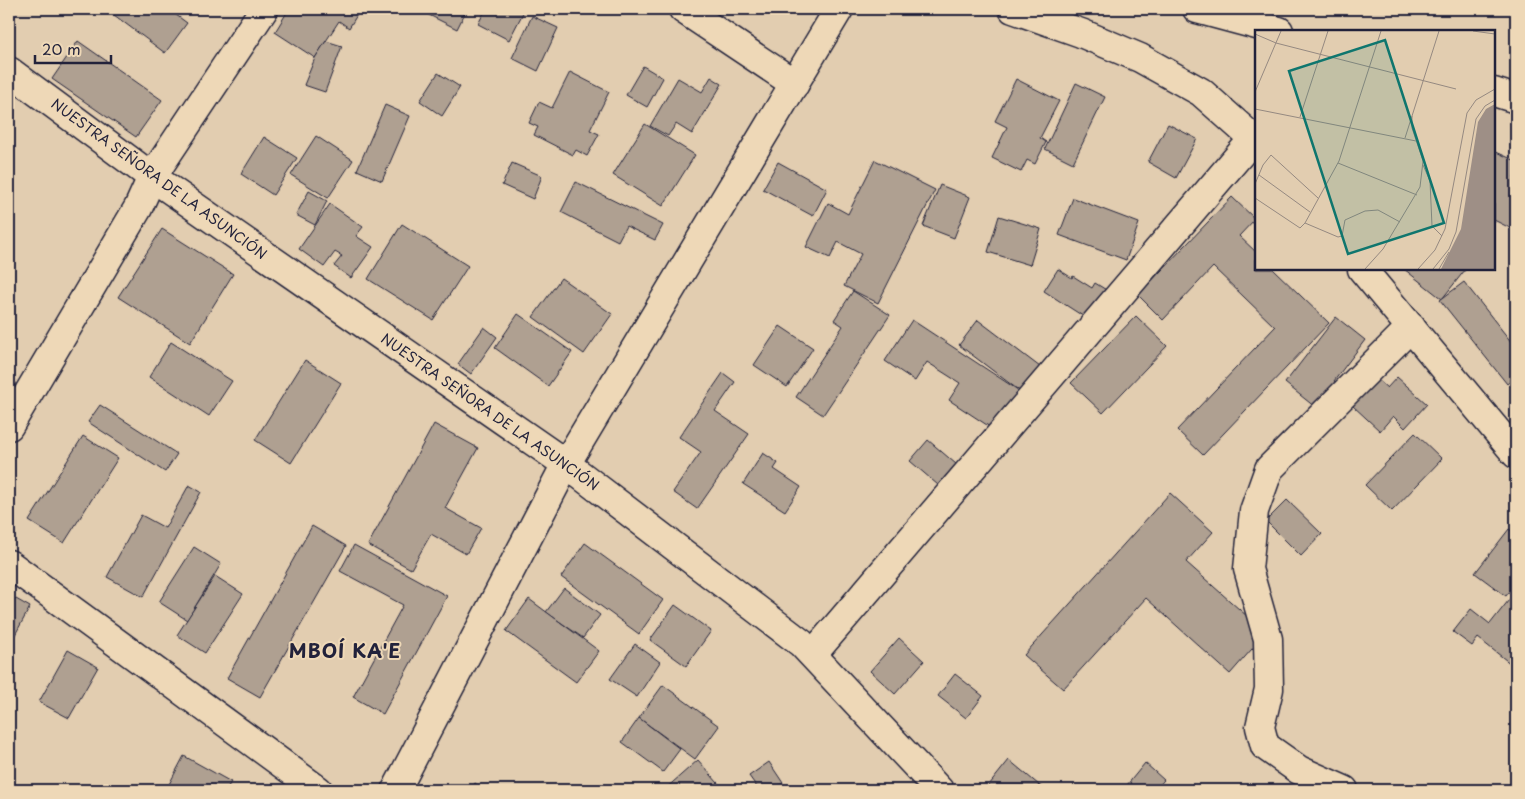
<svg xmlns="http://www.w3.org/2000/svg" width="1525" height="799" font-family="'Playpen Sans',sans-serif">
<rect width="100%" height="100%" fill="#e2cdb0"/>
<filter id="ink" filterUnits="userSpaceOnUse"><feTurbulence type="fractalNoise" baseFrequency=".02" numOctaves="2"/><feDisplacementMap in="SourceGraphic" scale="10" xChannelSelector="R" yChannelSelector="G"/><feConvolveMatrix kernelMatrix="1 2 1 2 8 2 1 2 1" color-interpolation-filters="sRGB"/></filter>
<g filter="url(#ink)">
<g fill="#afa091" stroke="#22223b">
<path d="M106 9H168L187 23 165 53Z"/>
<path d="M289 9H359L360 10 349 28 339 21 315 58 275 32Z"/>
<path d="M429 9H467L457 29 427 14Z"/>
<path d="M486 9H525L509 40 478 24Z"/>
<path d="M532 16 558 28 538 71 512 58Z"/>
<path d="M78 41 162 100 136 137 52 79Z"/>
<path d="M326 41 342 46 325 92 304 85 315 58Z"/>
<path d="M643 66 663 78 647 107 626 95Z"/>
<path d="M570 72 609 92 590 130 599 134 587 156 576 150 573 155 534 135 538 127 529 123 539 102 552 108Z"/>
<path d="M438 73 460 87 442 116 420 101Z"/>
<path d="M711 77 722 84 692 134 676 124 668 136 650 126 678 78 702 92Z"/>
<path d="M1016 79 1059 101 1040 138 1046 142 1035 164 1027 160 1021 172 992 158 1007 127 995 121Z"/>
<path d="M1076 83 1105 97 1073 163 1045 149Z"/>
<path d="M385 105 410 116 382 181 357 170Z"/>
<path d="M645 124 695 155 663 206 613 175Z"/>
<path d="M1168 124 1197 139 1176 178 1148 162Z"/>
<path d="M316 136 353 160 328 198 291 175Z"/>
<path d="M264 137 297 158 273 195 241 174Z"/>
<path d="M1494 151 1516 161V171L1514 177 1516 178V231L1494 220Z"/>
<path d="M875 160 935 190 878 303 844 286 861 254 838 242 830 258 806 247 828 203 848 214Z"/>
<path d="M778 162 827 189 813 216 763 189Z"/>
<path d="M512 163 542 176 533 199 502 185Z"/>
<path d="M576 182 663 225 655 240 626 226 618 241 561 212Z"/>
<path d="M940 185 970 197 954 238 923 226Z"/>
<path d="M309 191 327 201 315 225 296 215Z"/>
<path d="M1232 197 1255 219 1239 236 1256 252V269H1273L1329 323 1203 455 1177 430 1275 327 1213 267 1163 320 1138 295Z"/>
<path d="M1073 198 1139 223 1126 260 1059 235Z"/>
<path d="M330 204 363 227 356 236 373 247 351 278 334 266 342 256 335 252 324 267 299 249Z"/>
<path d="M999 216 1041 229 1030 265 988 252Z"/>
<path d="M402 224 468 266 433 320 368 279Z"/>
<path d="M162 229 233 274 190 343 118 297Z"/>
<path d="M1058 269 1072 278 1073 276 1092 288 1095 283 1108 291 1089 320 1044 291Z"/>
<path d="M1404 269H1463L1465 270 1442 299Z"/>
<path d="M561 278 612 314 584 354 533 317Z"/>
<path d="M1464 282 1516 348V376L1507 384 1440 300Z"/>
<path d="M853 291 890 315 823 415 796 397 843 326 834 320Z"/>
<path d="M518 314 572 352 548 386 495 348Z"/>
<path d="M1136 316 1167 346 1103 413 1071 383Z"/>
<path d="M1336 317 1365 340 1334 381 1340 386 1320 411 1285 383Z"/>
<path d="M912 320 1021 392 996 431 949 400 960 383 927 362 915 381 885 361Z"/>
<path d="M978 320 1040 367 1021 392 959 345Z"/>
<path d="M780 326 813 348 787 387 754 365Z"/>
<path d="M484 327 497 337 471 374 458 364Z"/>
<path d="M171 342 232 381 209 416 149 377Z"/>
<path d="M305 360 341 383 291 463 255 440Z"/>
<path d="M723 373 735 382 715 411 749 434 697 509 673 492 701 452 679 437Z"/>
<path d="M1397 377 1427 404 1405 428 1393 416 1380 431 1353 406 1377 379 1387 388Z"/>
<path d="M100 405 177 454 165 472 88 422Z"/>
<path d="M434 424 478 448 445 508 481 528 466 554 431 534 411 569 368 545Z"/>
<path d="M1415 433 1442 459 1392 511 1365 485Z"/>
<path d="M83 436 118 458 64 543 29 521Z"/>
<path d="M928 440 956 464 938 485 910 461Z"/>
<path d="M763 453 778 463 774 469 801 487 785 511 743 484Z"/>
<path d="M189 485 201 492 143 597 107 577 141 515 165 528Z"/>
<path d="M1170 493 1213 532 1186 562 1266 633 1230 674 1146 598 1063 689 1024 655Z"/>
<path d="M1287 500 1322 534 1301 556 1266 521Z"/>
<path d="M312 526 346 546 260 697 227 678Z"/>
<path d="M1509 529 1516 534V583L1506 596 1475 573Z"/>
<path d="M585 543 663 600 639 634 561 577Z"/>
<path d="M354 545 447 596 383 714 353 697 403 605 340 571Z"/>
<path d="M194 547 221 564 187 620 159 602Z"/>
<path d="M215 576 243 594 205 653 177 635Z"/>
<path d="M564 588 600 615 583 638 546 612Z"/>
<path d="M1516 591V668L1478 638 1472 646 1453 632 1471 609 1490 624Z"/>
<path d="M9 595 30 607 9 646Z"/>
<path d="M529 599 599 651 576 682 506 631Z"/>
<path d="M675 605 711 631 686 666 650 640Z"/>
<path d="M899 638 924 661 895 694 870 671Z"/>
<path d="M635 644 660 662 637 697 610 679Z"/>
<path d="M68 650 98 667 69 718 39 702Z"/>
<path d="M955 674 983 696 966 718 938 696Z"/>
<path d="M663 685 719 726 695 759 639 718Z"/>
<path d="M639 718 680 749 663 772 622 742Z"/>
<path d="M184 756 231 782 226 790H166Z"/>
<path d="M698 760 724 790H664Z"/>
<path d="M1009 760 1039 785 1035 790H985Z"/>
<path d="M769 762 783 783 772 790H759L749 776Z"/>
<path d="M1145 763 1164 780 1155 790H1123Z"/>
<path d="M475 783 484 790H470Z"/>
<path d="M1039 785 1045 790H1035Z"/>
</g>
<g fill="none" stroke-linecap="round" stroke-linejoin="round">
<g stroke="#22223b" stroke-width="31">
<g id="minor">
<path d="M683 9 795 84"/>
<path d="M1013 9 1081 33 1140 58 1201 92 1256 141"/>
<path d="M1197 9 1279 31"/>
<path d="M9 71 152 177 566 464 801 643 939 790"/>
<path d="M1494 92 1516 99"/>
<path d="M1362 269 1516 454"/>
<path d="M9 426 138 208 152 177 264 9"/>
<path d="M9 564 318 790"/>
<path d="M813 654 1254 138"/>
<path d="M396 790 566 464 839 9"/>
<path d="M1344 790 1299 770 1265 746 1260 727 1269 689 1268 639 1248 569 1254 511 1269 469 1411 327"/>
</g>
</g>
<use href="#minor" stroke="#eed8b7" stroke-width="28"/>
</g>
</g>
<g text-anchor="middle" stroke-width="4" stroke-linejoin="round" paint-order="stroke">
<g font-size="14" fill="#22223b" stroke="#eed8b7">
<text transform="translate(159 179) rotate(36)" y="5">NUESTRA SEÑORA DE LA ASUNCIÓN</text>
<text transform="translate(490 412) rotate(35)" y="5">NUESTRA SEÑORA DE LA ASUNCIÓN</text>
</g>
<g font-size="19" font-weight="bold" letter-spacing="1" fill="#22223b" stroke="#eed8b7">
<text x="345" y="658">MBOÍ KA'E</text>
</g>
</g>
<g transform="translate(1255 30)">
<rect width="240" height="240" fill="#e2cdb0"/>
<path d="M240 74V239H186L206 199 223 92 231 79Z" fill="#9e8f86"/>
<path fill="none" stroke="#958981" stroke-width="1" d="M218 1 240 4M0 4 21 13 201 59M0 62 26 1M0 79 161 111M45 87 73 1M150 108 184 1M83 133 162 165M168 135 175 151 177 196 187 206M4 145 55 182M0 154 8 135 16 125 63 168M0 168 45 198 50 193 84 131 126 1M50 193 83 207 87 206 90 190 110 181 123 180 145 192M110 239 128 219 165 157 168 131 157 98V86M163 239 180 220 190 199 212 83 221 70 240 59M178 239 194 219 201 202 221 89 230 76 240 70M184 239 194 222"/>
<path fill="#0f766e" fill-opacity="0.15" stroke="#0f766e" stroke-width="2.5" d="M130 10 189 193 93 224 34 41Z"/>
<rect width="240" height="240" fill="none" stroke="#22223b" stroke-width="2.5"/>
</g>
<rect width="1525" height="799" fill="none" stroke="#eed8b7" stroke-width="30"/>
<rect x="15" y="15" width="1495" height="769" fill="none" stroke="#22223b" stroke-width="2" filter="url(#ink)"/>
<path d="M35 55v8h76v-8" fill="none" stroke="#22223b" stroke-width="2.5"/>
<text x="42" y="55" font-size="15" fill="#22223b" stroke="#eed8b7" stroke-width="4" paint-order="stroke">20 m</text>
</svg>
